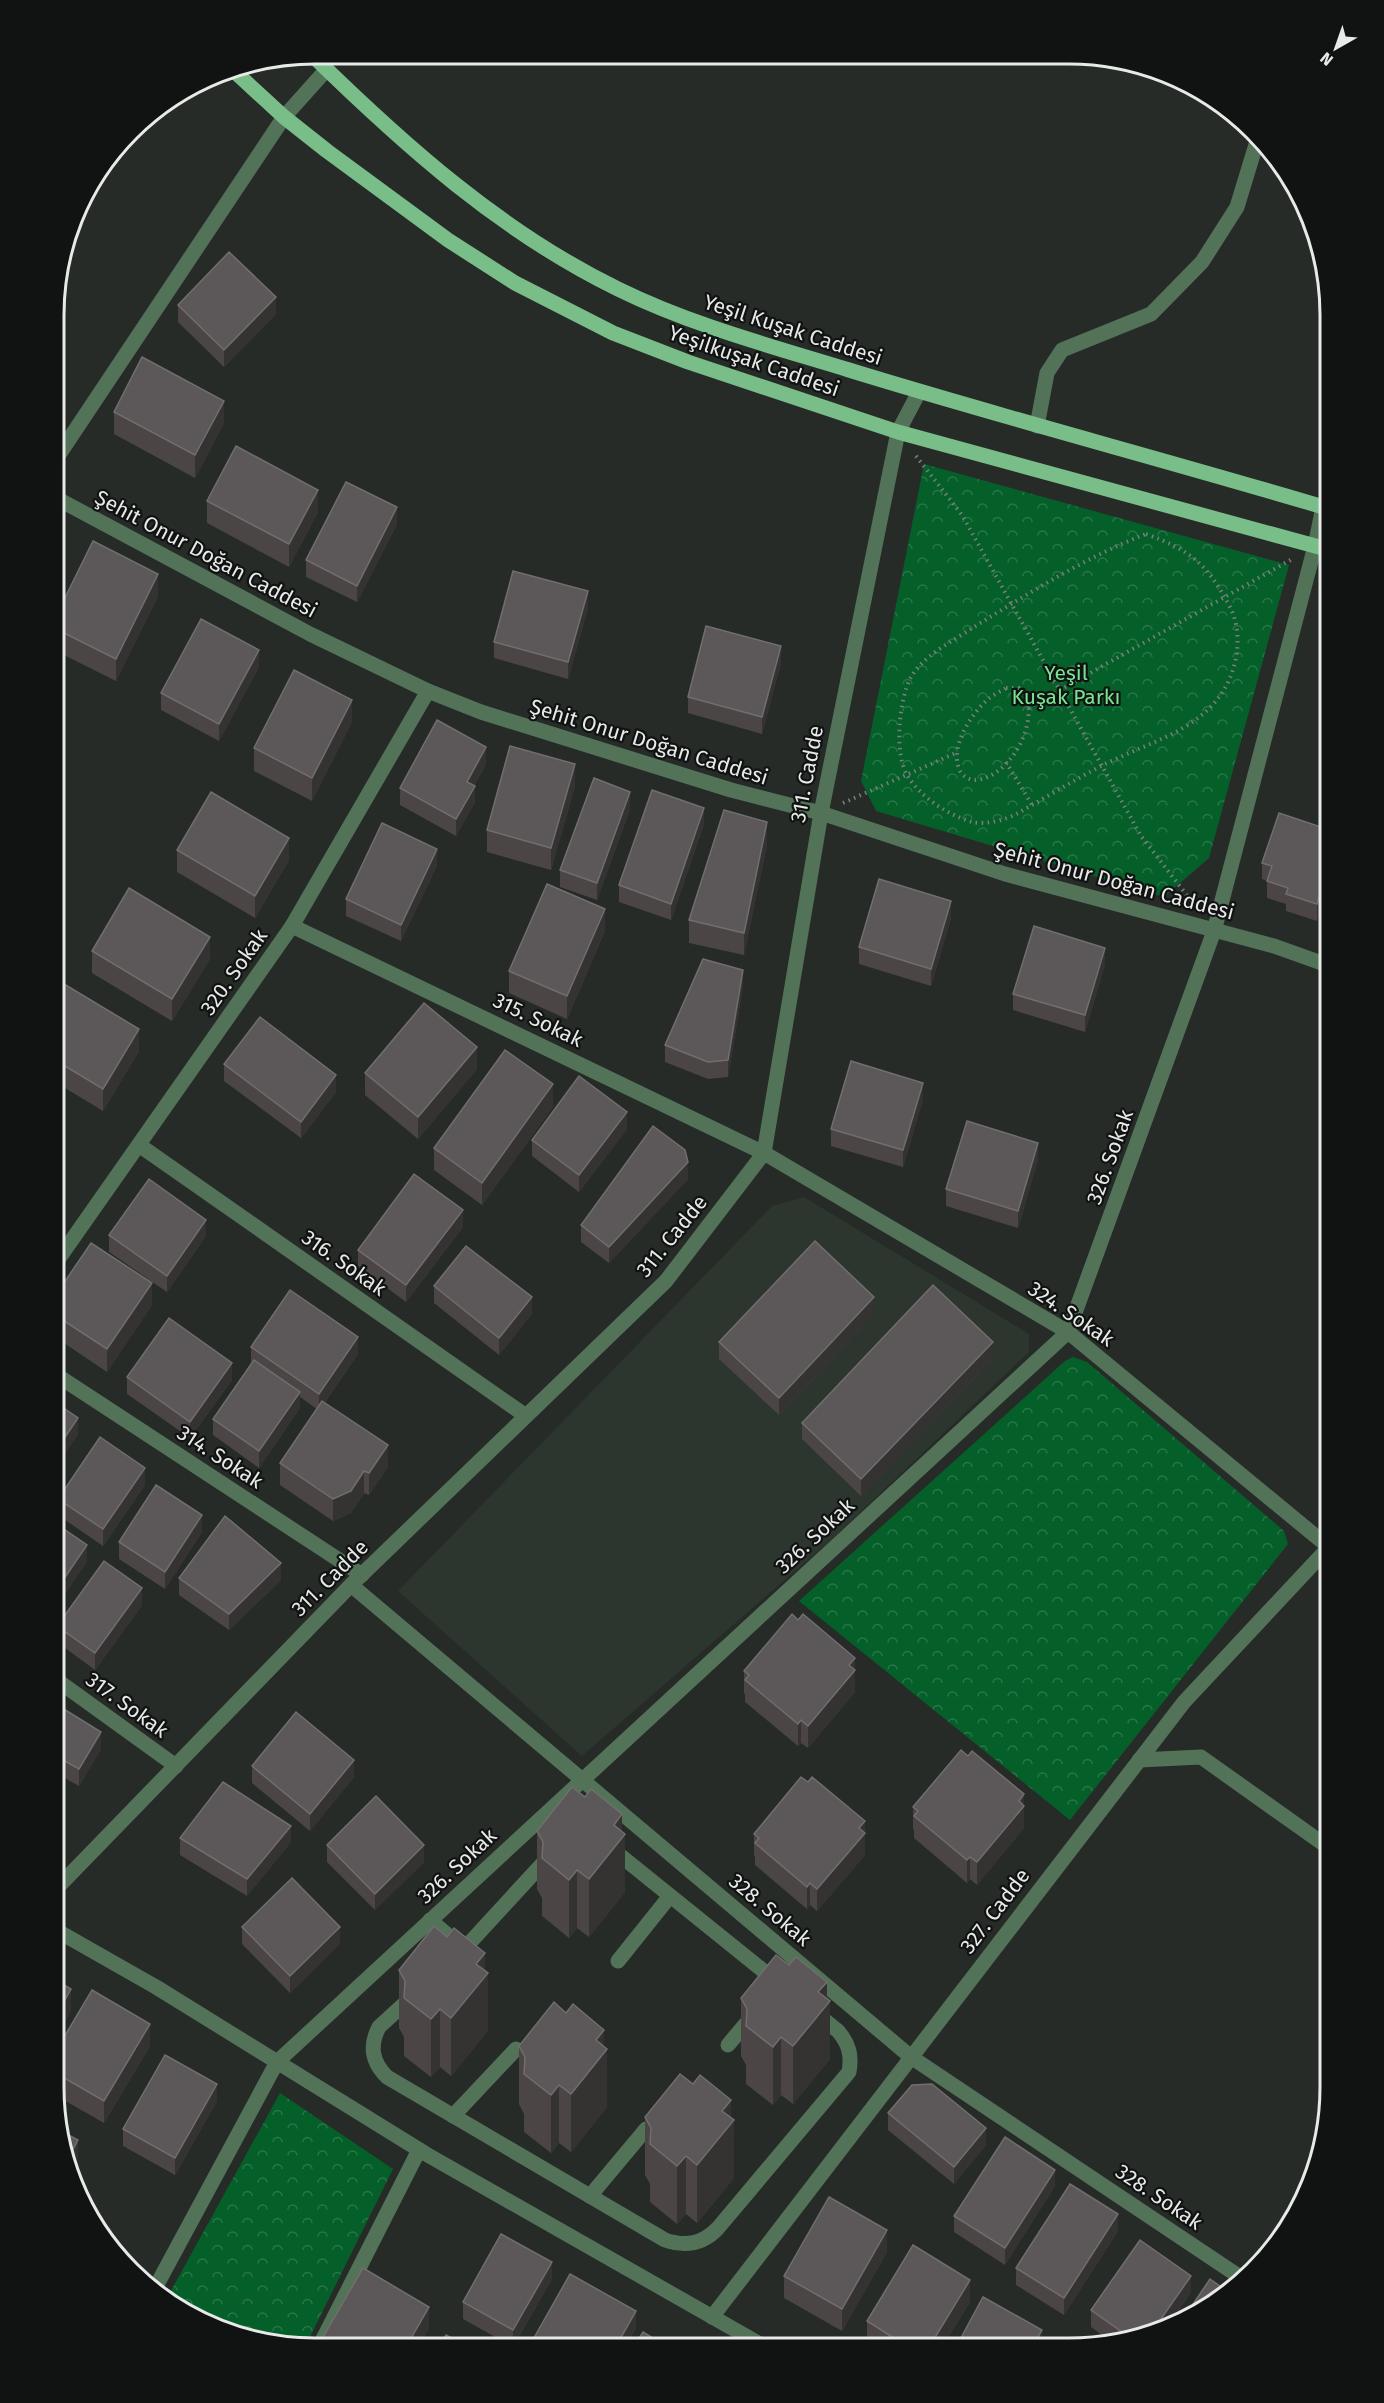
<svg xmlns="http://www.w3.org/2000/svg" width="1384" height="2403" font-family="'Fira Sans',sans-serif">
<defs>
<pattern id="park-crowns" width="20" height="18" patternUnits="userSpaceOnUse" patternTransform="scale(1.5)"><rect width="20" height="18" fill="#045f29"/><path d="M2 6a3 3 0 1 1 6 0M12 15a3 3 0 1 1 6 0" fill="none" stroke="#297648"/></pattern>
</defs>
<rect width="100%" height="100%" fill="#262b27"/>
<path fill="#2c362e" d="M804 1197 1029 1334V1352L831 1540 582 1756 398 1591 772 1206Z"/>
<g fill="url(#park-crowns)">
<path d="M924 464 1289 565 1209 858 1164 897 876 811 861 781Z"/>
<path d="M1073 1357 1087 1362 1284 1531 1288 1544 1070 1820 799 1601 1065 1361Z"/>
<path d="M280 2093 393 2169 305 2347H281L215 2329 168 2301V2296Z"/>
</g>
<g fill="none" stroke-linecap="round" stroke-linejoin="round">
<g stroke="#7b7f7c" stroke-width="4" stroke-dasharray="1.5 4.5" stroke-linecap="butt">
<path d="M916 456 962 515 1141 836 1196 907"/>
<path d="M1146 534C1192 551 1207 564 1230 607 1238 622 1239 642 1236 658 1222 727 1156 738 1101 766 1073 781 1046 797 1018 813 1006 820 986 825 972 822 948 815 920 797 907 775 894 753 899 699 911 677 924 655 953 641 974 627 1029 593 1086 557 1146 534Z"/>
<path d="M1006 688H1019C1023 693 1027 698 1028 704 1033 733 1007 778 975 780 969 780 963 776 960 771 949 748 970 716 986 701 992 695 1000 692 1006 688Z"/>
<path d="M1028 708 1294 558"/>
<path d="M1006 762 1032 805"/>
<path d="M843 803 958 752"/>
</g>
<g stroke="#537359" stroke-width="15">
<path d="M1037 426 1047 373 1062 350 1151 314 1202 262 1237 207 1258 138"/>
<path d="M56 459 284 117 327 69"/>
<path d="M56 498 310 634 428 691 481 712 731 790 821 813 1005 874 1274 946 1330 966"/>
<path d="M292 926 764 1153 1068 1332 1330 1548"/>
<path d="M139 1145 526 1416"/>
<path d="M55 1264 292 926 428 691"/>
<path d="M55 1374 362 1575"/>
<path d="M351 1585 911 2057 1243 2279"/>
<path d="M54 1678 176 1766"/>
<path d="M1139 1760 1201 1757 1329 1848"/>
<path d="M581 1837 598 1840 606 1844 838 2031C849 2044 852 2055 849 2072L718 2228C703 2244 686 2247 665 2240L387 2077C372 2062 369 2046 379 2027L464 1949 556 1849 563 1843Z"/>
<path d="M54 1891 351 1585 666 1281 764 1153 821 813 898 432 919 392"/>
<path d="M430 1920 464 1949"/>
<path d="M54 1929 156 1987 426 2154 767 2348"/>
<path d="M618 1961 670 1896"/>
<path d="M728 2045 754 2014"/>
<path d="M453 2116 516 2049"/>
<path d="M590 2196 646 2129"/>
<path d="M153 2292 277 2062 1068 1332 1214 931 1315 546 1323 507"/>
<path d="M712 2317 1184 1702 1330 1546"/>
<path d="M319 2347 419 2150"/>
</g>
<g stroke="#79bd88" stroke-width="15">
<path d="M312 55C404 145 501 232 618 289 691 325 771 346 849 370 1008 419 1170 461 1330 509"/>
<path d="M233 70 284 117 327 151 448 240 515 283 613 333 688 362 898 432 1330 550"/>
</g>
</g>
<g fill="#4b4546">
<path d="M178 305 276 314 224 367 178 322Z"/>
<path d="M114 412 224 423 195 478 114 434Z"/>
<path d="M207 501 318 512 289 567 207 523Z"/>
<path d="M397 524 357 602 306 577V560Z"/>
<path d="M158 596 116 681 56 651V616Z"/>
<path d="M588 608 568 679 494 658V642Z"/>
<path d="M781 663 762 734 688 713V697Z"/>
<path d="M259 667 219 741 161 710V693Z"/>
<path d="M352 722 312 801 254 771V748Z"/>
<path d="M486 764 474 786 475 802 456 836 400 805V788Z"/>
<path d="M575 786 551 870 487 852V830Z"/>
<path d="M630 809 597 900 560 887V870Z"/>
<path d="M704 824 671 920 619 902V885Z"/>
<path d="M1330 830 1317 921 1286 911V904L1267 898V881L1262 879V863Z"/>
<path d="M767 845 744 955 689 943V920Z"/>
<path d="M177 850 289 860 255 918 177 872Z"/>
<path d="M437 865 401 941 346 916V899Z"/>
<path d="M951 918 931 986 859 964V947Z"/>
<path d="M605 931 567 1019 509 993V971Z"/>
<path d="M92 951 210 959 172 1021 92 973Z"/>
<path d="M1105 964 1085 1032 1013 1010V994Z"/>
<path d="M743 986 728 1077 708 1079 665 1062V1045Z"/>
<path d="M55 987 139 1051 103 1111 55 1082Z"/>
<path d="M224 1064 336 1092 301 1138 224 1081Z"/>
<path d="M477 1069 418 1139 365 1095V1073Z"/>
<path d="M923 1099 903 1167 831 1146V1129Z"/>
<path d="M553 1107 482 1205 434 1170V1148Z"/>
<path d="M627 1129 579 1192 532 1156V1140Z"/>
<path d="M1038 1160 1018 1228 946 1206V1189Z"/>
<path d="M688 1179 609 1263 581 1242V1225Z"/>
<path d="M463 1227 406 1302 358 1266V1250Z"/>
<path d="M109 1235 206 1236 167 1292 109 1252Z"/>
<path d="M434 1286 532 1314 499 1355 434 1303Z"/>
<path d="M55 1296 152 1305 107 1372 55 1337Z"/>
<path d="M874 1314 779 1415 719 1359V1342Z"/>
<path d="M251 1347 358 1354 325 1402 388 1467 369 1495 364 1493 351 1513 333 1521 280 1485V1463L317 1409 300 1397V1408L259 1468 213 1435V1419L251 1363Z"/>
<path d="M993 1358 861 1496 802 1439V1423Z"/>
<path d="M127 1377 232 1380 190 1438 127 1394Z"/>
<path d="M145 1485 103 1546 58 1515V1499Z"/>
<path d="M202 1532 165 1589 119 1559V1542Z"/>
<path d="M179 1578 281 1580 229 1630 179 1595Z"/>
<path d="M142 1605 95 1670 57 1642V1626Z"/>
<path d="M798 1620 855 1658V1692L808 1748 801 1743 798 1746 745 1702V1694L744 1693V1671Z"/>
<path d="M54 1703 101 1749 79 1786 54 1772Z"/>
<path d="M968 1756 1024 1794V1828L977 1885 970 1879 967 1883 914 1838V1830L913 1829V1807Z"/>
<path d="M252 1766 354 1777 310 1831 252 1783Z"/>
<path d="M808 1782 865 1821V1855L817 1911 810 1905 807 1909 755 1865V1857L754 1856V1834Z"/>
<path d="M585 1797 622 1831 625 1892 589 1937 577 1928 569 1938 542 1916V1898L537 1889V1831Z"/>
<path d="M180 1838 291 1842 247 1896 180 1855Z"/>
<path d="M327 1845 424 1862 375 1910 327 1862Z"/>
<path d="M242 1927 340 1943 290 1993 242 1944Z"/>
<path d="M399 1970H485L488 2031 451 2076 440 2067 431 2077 404 2056V2037L399 2028Z"/>
<path d="M741 1998 827 1999 830 2059 793 2104 781 2095 773 2105 746 2084V2065L741 2056Z"/>
<path d="M150 2046 104 2123 55 2095 54 2088V2054Z"/>
<path d="M519 2046 604 2047 607 2107 571 2152 559 2143 551 2153 524 2132V2114L519 2104Z"/>
<path d="M217 2101 175 2175 123 2146V2129Z"/>
<path d="M888 2113 986 2145 954 2184 888 2130Z"/>
<path d="M645 2117 731 2118 734 2178 697 2223 686 2214 677 2224 650 2202V2184L645 2175Z"/>
<path d="M1055 2186 1005 2265 954 2232V2216Z"/>
<path d="M1118 2231 1064 2315 1016 2285V2268Z"/>
<path d="M887 2252 842 2331 784 2298V2276Z"/>
<path d="M552 2279 513 2347 463 2319V2302Z"/>
<path d="M1191 2292 1167 2328 1153 2335 1112 2342 1091 2327V2310Z"/>
<path d="M970 2302 941 2349 875 2348 867 2343V2321Z"/>
<path d="M636 2328 625 2348 534 2347V2338Z"/>
</g>
<g fill="#353332">
<path d="M276 297V314L224 367V350Z"/>
<path d="M224 401V423L195 478V455Z"/>
<path d="M318 490V512L289 567V544Z"/>
<path d="M397 507V524L357 602V586Z"/>
<path d="M158 574V596L116 681V659Z"/>
<path d="M588 591V608L568 679V662Z"/>
<path d="M781 646V663L762 734V717Z"/>
<path d="M259 650V667L219 741V724Z"/>
<path d="M352 700V722L312 801V778Z"/>
<path d="M486 747V764L467 798V782Z"/>
<path d="M575 764V786L551 870V848Z"/>
<path d="M475 786V802L456 836V819Z"/>
<path d="M630 792V809L597 900V883Z"/>
<path d="M704 808V824L671 920V904Z"/>
<path d="M767 822V845L744 955V933Z"/>
<path d="M289 838V860L255 918V896Z"/>
<path d="M437 849V865L401 941V925Z"/>
<path d="M1330 865V882L1317 921V904Z"/>
<path d="M951 901V918L931 986V969Z"/>
<path d="M605 909V931L567 1019V996Z"/>
<path d="M210 937V959L172 1021V999Z"/>
<path d="M1105 948V964L1085 1032V1015Z"/>
<path d="M743 970V986L728 1077V1060Z"/>
<path d="M139 1029V1051L103 1111V1089Z"/>
<path d="M477 1047V1069L418 1139V1117Z"/>
<path d="M336 1075V1092L301 1138V1122Z"/>
<path d="M923 1083V1099L903 1167V1150Z"/>
<path d="M553 1084V1107L482 1205V1183Z"/>
<path d="M627 1112V1129L579 1192V1175Z"/>
<path d="M1038 1143V1160L1018 1228V1211Z"/>
<path d="M688 1162V1179L609 1263V1247Z"/>
<path d="M463 1210V1227L406 1302V1285Z"/>
<path d="M206 1220V1236L167 1292V1276Z"/>
<path d="M152 1283V1305L107 1372V1349Z"/>
<path d="M532 1297V1314L499 1355V1338Z"/>
<path d="M874 1297V1314L779 1415V1398Z"/>
<path d="M358 1337V1354L319 1410V1394Z"/>
<path d="M993 1342V1358L861 1496V1479Z"/>
<path d="M232 1363V1380L190 1438V1422Z"/>
<path d="M300 1392V1408L259 1468V1451Z"/>
<path d="M78 1418V1435L55 1469V1452Z"/>
<path d="M388 1445V1467L369 1495V1473Z"/>
<path d="M145 1468V1485L103 1546V1529Z"/>
<path d="M364 1471V1493L351 1513 333 1521V1499Z"/>
<path d="M202 1515V1532L165 1589V1572Z"/>
<path d="M87 1545V1562L55 1609V1592Z"/>
<path d="M281 1563V1580L229 1630V1614Z"/>
<path d="M142 1588V1605L95 1670V1653Z"/>
<path d="M855 1658V1692L808 1748V1726L849 1665Z"/>
<path d="M801 1720V1743L798 1746V1724Z"/>
<path d="M101 1732V1749L79 1786V1769Z"/>
<path d="M354 1760V1777L310 1831V1814Z"/>
<path d="M1024 1794V1828L977 1885V1862L1019 1801Z"/>
<path d="M622 1814V1838L625 1834V1892L589 1937V1879L614 1825Z"/>
<path d="M865 1821V1855L817 1911V1889L859 1828Z"/>
<path d="M291 1826V1842L247 1896V1879Z"/>
<path d="M424 1845V1862L375 1910V1894Z"/>
<path d="M970 1857V1879L967 1883V1860Z"/>
<path d="M577 1870V1928L569 1938V1880Z"/>
<path d="M810 1883V1905L807 1909V1887Z"/>
<path d="M340 1927V1943L290 1993V1976Z"/>
<path d="M485 1953V1977L488 1973V2031L451 2076V2018L476 1964Z"/>
<path d="M827 1982V2005L830 2001V2059L793 2104V2046L818 1992Z"/>
<path d="M71 1989V2011L54 2042V2020Z"/>
<path d="M440 2009V2067L431 2077V2019Z"/>
<path d="M150 2024V2046L104 2123V2101Z"/>
<path d="M604 2030V2053L607 2049V2107L571 2152V2094L596 2040Z"/>
<path d="M781 2037V2095L773 2105V2047Z"/>
<path d="M217 2084V2101L175 2175V2158Z"/>
<path d="M559 2085V2143L551 2153V2095Z"/>
<path d="M731 2100V2124L734 2120V2178L697 2223V2165L722 2111Z"/>
<path d="M986 2128V2145L954 2184V2167Z"/>
<path d="M78 2140V2157L69 2174 66 2162Z"/>
<path d="M686 2156V2214L677 2224V2166Z"/>
<path d="M1055 2170V2186L1005 2265V2248Z"/>
<path d="M1118 2214V2231L1064 2315V2298Z"/>
<path d="M887 2230V2252L842 2331V2309Z"/>
<path d="M552 2262V2279L513 2347V2330Z"/>
<path d="M1191 2276V2292L1167 2328 1153 2335 1149 2336Z"/>
<path d="M970 2280V2302L941 2349H928Z"/>
<path d="M429 2307V2329L419 2347H406Z"/>
<path d="M636 2311V2328L625 2348H615Z"/>
<path d="M1042 2330V2347L1040 2349H1031Z"/>
</g>
<g fill="#5c5758" stroke="#716e6e" stroke-width="1.5">
<path d="M229 252 276 297 224 350 178 305Z"/>
<path d="M142 357 224 401 195 455 114 412Z"/>
<path d="M236 446 318 490 289 544 207 501Z"/>
<path d="M346 482 397 507 357 586 306 560Z"/>
<path d="M93 541 158 574 116 659 56 629V616Z"/>
<path d="M513 571 588 591 568 662 494 642Z"/>
<path d="M201 619 259 650 219 724 161 693Z"/>
<path d="M706 626 781 646 762 717 688 697Z"/>
<path d="M294 670 352 700 312 778 254 748Z"/>
<path d="M437 720 486 747 467 782 475 786 456 819 400 788Z"/>
<path d="M510 746 575 764 551 848 487 830Z"/>
<path d="M594 778 630 792 597 883 560 870Z"/>
<path d="M652 790 704 808 671 904 619 885Z"/>
<path d="M211 792 289 838 255 896 177 850Z"/>
<path d="M724 810 767 822 744 933 689 920Z"/>
<path d="M1279 813 1330 830V865L1317 904 1286 894 1288 888 1267 881 1272 866 1262 863Z"/>
<path d="M382 823 437 849 401 925 346 899Z"/>
<path d="M879 879 951 901 931 969 859 947Z"/>
<path d="M547 884 605 909 567 996 509 971Z"/>
<path d="M129 888 210 937 172 999 92 951Z"/>
<path d="M1034 926 1105 948 1085 1015 1013 994Z"/>
<path d="M703 959 743 970 728 1060 708 1062 665 1045Z"/>
<path d="M59 981 139 1029 103 1089 55 1060V987Z"/>
<path d="M424 1003 477 1047 418 1117 365 1073Z"/>
<path d="M260 1017 336 1075 301 1122 224 1064Z"/>
<path d="M505 1050 553 1084 482 1183 434 1148Z"/>
<path d="M851 1061 923 1083 903 1150 831 1129Z"/>
<path d="M579 1076 627 1112 579 1175 532 1140Z"/>
<path d="M967 1121 1038 1143 1018 1211 946 1189Z"/>
<path d="M653 1126 685 1150 688 1162 609 1247 581 1225Z"/>
<path d="M414 1174 463 1210 406 1285 358 1250Z"/>
<path d="M149 1179 206 1220 167 1276 109 1235Z"/>
<path d="M815 1241 874 1297 779 1398 719 1342Z"/>
<path d="M91 1243 152 1283 107 1349 55 1315V1296Z"/>
<path d="M466 1246 532 1297 499 1338 434 1286Z"/>
<path d="M933 1285 993 1342 861 1479 802 1423Z"/>
<path d="M290 1290 358 1337 319 1394 251 1347Z"/>
<path d="M169 1318 232 1363 190 1422 127 1377Z"/>
<path d="M254 1360 300 1392 259 1451 213 1419Z"/>
<path d="M322 1401 388 1445 369 1473 364 1471 351 1491 333 1499 280 1463Z"/>
<path d="M55 1402 78 1418 55 1452Z"/>
<path d="M100 1437 145 1468 103 1529 58 1499Z"/>
<path d="M156 1485 202 1515 165 1572 119 1542Z"/>
<path d="M225 1516 281 1563 229 1614 179 1578Z"/>
<path d="M55 1523 87 1545 55 1592Z"/>
<path d="M104 1561 142 1588 95 1653 57 1626Z"/>
<path d="M792 1614 798 1620 803 1614 855 1658 849 1665 855 1670 808 1726 801 1720 798 1724 745 1680 749 1675 744 1671Z"/>
<path d="M54 1703 101 1732 79 1769 54 1755Z"/>
<path d="M296 1712 354 1760 310 1814 252 1766Z"/>
<path d="M961 1750 968 1756 972 1751 1024 1794 1019 1801 1024 1806 977 1862 970 1857 967 1860 914 1816 918 1811 913 1807Z"/>
<path d="M801 1777 808 1782 812 1777 865 1821 859 1828 865 1833 817 1889 810 1883 807 1887 755 1843 759 1838 754 1834Z"/>
<path d="M223 1782 291 1826 247 1879 180 1838Z"/>
<path d="M572 1787 585 1797 591 1789 622 1814 614 1825 625 1834 589 1879 577 1870 569 1880 542 1858 543 1842 537 1831Z"/>
<path d="M376 1796 424 1845 375 1894 327 1845Z"/>
<path d="M292 1878 340 1927 290 1976 242 1927Z"/>
<path d="M434 1926 447 1937 454 1928 485 1953 476 1964 488 1973 451 2018 440 2009 431 2019 404 1998 405 1981 399 1970Z"/>
<path d="M776 1955 789 1965 796 1957 827 1982 818 1992 830 2001 793 2046 781 2037 773 2047 746 2026 747 2009 741 1998Z"/>
<path d="M54 1979 71 1989 54 2020Z"/>
<path d="M92 1990 150 2024 104 2101 54 2072V2054Z"/>
<path d="M554 2002 566 2013 573 2004 604 2030 596 2040 607 2049 571 2094 559 2085 551 2095 524 2074 525 2057 519 2046Z"/>
<path d="M165 2055 217 2084 175 2158 123 2129Z"/>
<path d="M680 2074 693 2084 700 2075 731 2100 722 2111 734 2120 697 2165 686 2156 677 2166 650 2144 651 2128 645 2117Z"/>
<path d="M932 2084 986 2128 954 2167 888 2113 912 2085Z"/>
<path d="M61 2131 78 2140 66 2162Z"/>
<path d="M1005 2137 1055 2170 1005 2248 954 2216Z"/>
<path d="M1070 2184 1118 2214 1064 2298 1016 2268Z"/>
<path d="M829 2197 887 2230 842 2309 784 2276Z"/>
<path d="M501 2234 552 2262 513 2330 463 2302Z"/>
<path d="M1140 2240 1191 2276 1149 2336 1132 2339 1091 2310Z"/>
<path d="M913 2245 970 2280 928 2349H911L867 2321Z"/>
<path d="M363 2268 429 2307 406 2347H324L319 2344Z"/>
<path d="M570 2274 636 2311 615 2348H551L534 2338Z"/>
<path d="M1210 2279 1230 2293 1227 2295 1183 2319Z"/>
<path d="M983 2297 1042 2330 1031 2349H955Z"/>
<path d="M643 2332 669 2348H633Z"/>
<path d="M446 2335 468 2347H440Z"/>
<path d="M1067 2341 1078 2347 1062 2349Z"/>
</g>
<g text-anchor="middle" stroke-width="4.5" stroke-linejoin="round" paint-order="stroke">
<g font-size="21" fill="#e7eae8" stroke="#101311">
<text transform="translate(793 330) rotate(18)" y="7">Yeşil Kuşak Caddesi</text>
<text transform="translate(754 361) rotate(19)" y="7">Yeşilkuşak Caddesi</text>
<text transform="translate(206 554) rotate(28)" y="7">Şehit Onur Doğan Caddesi</text>
<text transform="translate(649 742) rotate(17)" y="7">Şehit Onur Doğan Caddesi</text>
<text transform="translate(807 774) rotate(-79)" y="7">311. Cadde</text>
<text transform="translate(1114 881) rotate(15)" y="7">Şehit Onur Doğan Caddesi</text>
<text transform="translate(234 972) rotate(-55)" y="7">320. Sokak</text>
<text transform="translate(538 1020) rotate(26)" y="7">315. Sokak</text>
<text transform="translate(1110 1157) rotate(-70)" y="7">326. Sokak</text>
<text transform="translate(672 1236) rotate(-51)" y="7">311. Cadde</text>
<text transform="translate(344 1263) rotate(35)" y="7">316. Sokak</text>
<text transform="translate(1071 1314) rotate(34)" y="7">324. Sokak</text>
<text transform="translate(220 1457) rotate(33)" y="7">314. Sokak</text>
<text transform="translate(815 1536) rotate(-43)" y="7">326. Sokak</text>
<text transform="translate(330 1578) rotate(-45)" y="7">311. Cadde</text>
<text transform="translate(127 1705) rotate(36)" y="7">317. Sokak</text>
<text transform="translate(457 1866) rotate(-43)" y="7">326. Sokak</text>
<text transform="translate(770 1910) rotate(40)" y="7">328. Sokak</text>
<text transform="translate(995 1911) rotate(-53)" y="7">327. Cadde</text>
<text transform="translate(1159 2197) rotate(34)" y="7">328. Sokak</text>
</g>
<g font-size="21" fill="#79e593" stroke="#101311">
<text x="1066" y="680">Yeşil<tspan x="1066" dy="24">Kuşak Parkı</tspan></text>
</g>
</g>
<path d="M0 0H1384V2403H0ZM315 64H1069A251 251 0 0 1 1320 315V2087A251 251 0 0 1 1069 2338H315A251 251 0 0 1 64 2087V315A251 251 0 0 1 315 64Z" fill="#101311" fill-rule="evenodd"/>
<path fill="none" stroke="#e7eae8" stroke-width="3" d="M315 64H1069A251 251 0 0 1 1320 315V2087A251 251 0 0 1 1069 2338H315A251 251 0 0 1 64 2087V315A251 251 0 0 1 315 64Z"/>
<g transform="translate(1336 48) rotate(220)" stroke="#101311" stroke-width="4.5" paint-order="stroke">
<path d="M0-4.5L10 22L0 15L-10 22Z" fill="#e7eae8"/>
<text y="-9" font-size="16" font-weight="bold" text-anchor="middle" fill="#e7eae8">N</text>
</g>
</svg>
